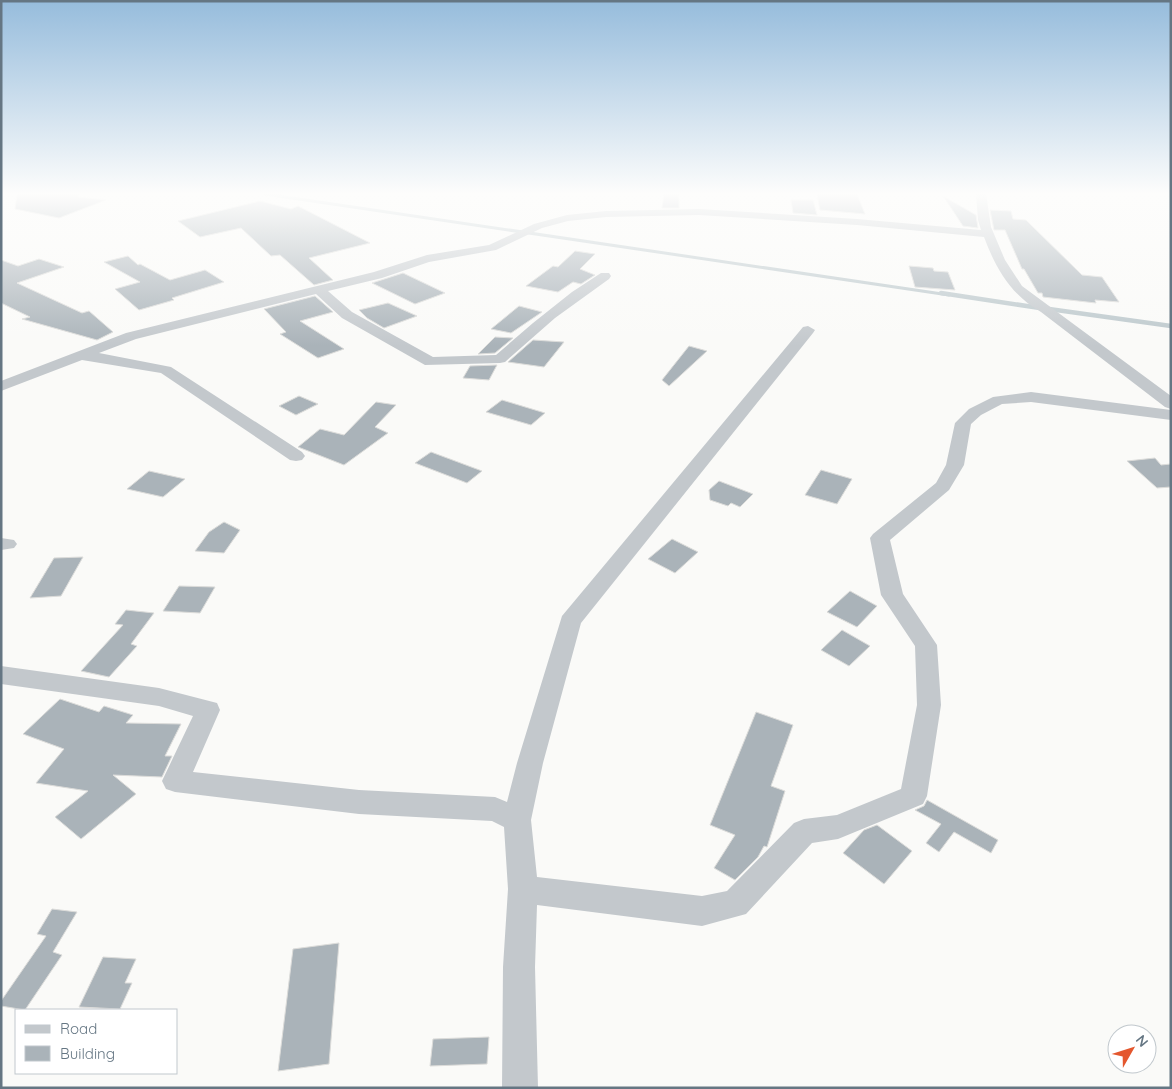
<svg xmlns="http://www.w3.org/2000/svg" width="1172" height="1089" font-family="Quicksand,sans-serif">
<rect width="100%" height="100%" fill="#fafaf8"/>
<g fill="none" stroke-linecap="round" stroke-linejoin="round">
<path stroke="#bbc7cb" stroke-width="3" d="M265 194 949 295"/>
<g stroke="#bbc7cb" stroke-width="4.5">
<path d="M941 293 1040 308"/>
<path d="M1049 309 1171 326"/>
</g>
</g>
<g fill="#aab3b9" stroke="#dcdcda">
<path d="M17 194H79V197L106 200 59 218 15 209Z"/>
<path d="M664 194H679V208H662Z"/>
<path d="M817 194H857L865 214 820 210Z"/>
<path d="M943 196 976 215 978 228 963 226Z"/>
<path d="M791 200H813L817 215 793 213Z"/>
<path d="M260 201 291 209 298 206 370 243 309 258 333 280 314 285 280 255 271 256 241 228 200 237 178 221Z"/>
<path d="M990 210 1011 211 1013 219 1026 220 1082 275 1102 277 1119 302 1095 300 1096 303 1043 297 1042 293H1038L1024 269H1022L1005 230H994Z"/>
<path d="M575 251 595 254 580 269 595 275 581 284 573 282 558 292 526 286 553 266 558 267Z"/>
<path d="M128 256 138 265 140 264 170 280 205 270 224 282 172 298 174 300 139 310 115 289 140 282 104 262Z"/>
<path d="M39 259 64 267 17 283 82 313 89 311 113 332 97 340 22 319 30 317 1 303V260L18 266Z"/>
<path d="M909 266 933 268 934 271 948 272 955 290 915 287Z"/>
<path d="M403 273 445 293 415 304 372 283Z"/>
<path d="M315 296 333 312 300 321 344 349 318 358 280 334 286 332 264 309Z"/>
<path d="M388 303 417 316 384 328 367 318 359 310Z"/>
<path d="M519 306 542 312 511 333 491 329Z"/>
<path d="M495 337 513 338 495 353 478 354Z"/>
<path d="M533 340 564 342 544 367 508 362Z"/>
<path d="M689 346 707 351 669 386 662 380Z"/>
<path d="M497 365 489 380 463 378 470 366Z"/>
<path d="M299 396 318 404 296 415 279 406Z"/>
<path d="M502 400 545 413 531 425 486 412Z"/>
<path d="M376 402 396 405 375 427 388 433 344 465 298 447 320 429 344 435Z"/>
<path d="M431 452 482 471 467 483 415 463Z"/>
<path d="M1155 458 1161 465 1171 464V487L1157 488 1127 461Z"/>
<path d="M821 470 852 479 837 504 805 495Z"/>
<path d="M149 471 185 479 163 497 127 489Z"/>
<path d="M719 481 753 494 740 507 731 503 728 506 710 500 709 490Z"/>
<path d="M224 522 240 530 224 553 195 551 209 532Z"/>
<path d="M672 539 698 552 675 573 648 559Z"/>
<path d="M83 557 61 596 30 598 54 558Z"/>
<path d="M179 586 215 587 200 613 163 611Z"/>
<path d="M850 591 877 606 857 627 827 612Z"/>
<path d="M126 610 154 613 131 644 137 646 109 677 81 671 123 625 115 624Z"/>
<path d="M842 630 870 646 849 666 821 650Z"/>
<path d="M60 699 99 712 104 706 133 715 126 723 181 724 165 756H172L162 777 113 775 136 794 81 839 55 817 88 791 36 783 64 749 23 734Z"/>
<path d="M756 712 793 725 771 786 785 791 767 847 764 846 758 857 735 880 714 868 735 835 710 825Z"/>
<path d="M927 800 998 840 991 853 954 832 939 852 926 843 941 824 915 810 924 806Z"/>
<path d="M877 825 912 851 884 884 843 853 864 830Z"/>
<path d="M52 909 77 912 53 952 62 955 25 1010 1 1006V1001L46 936 37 934Z"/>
<path d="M339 943 329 1064 278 1071 293 949Z"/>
<path d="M103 957 136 959 125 983H132L120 1009 79 1007Z"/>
<path d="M489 1037 487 1064 430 1066 433 1039Z"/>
</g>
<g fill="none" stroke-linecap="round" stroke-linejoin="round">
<g fill="#c3c8cc" fill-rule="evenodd">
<path d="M976 194H986L991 227 1005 260 1022 286 1171 396V409L1165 407 1041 312C1011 295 996 269 984 237L857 225 699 215 606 217 568 221 542 228 496 250 429 262 382 278 328 291 352 312 433 357 496 355 533 323 572 292 601 273H609L611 276 609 279 555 318 505 362 500 363 425 365 342 318 316 294 136 339 99 353 171 367 302 452 305 456 302 460 296 461 290 460 161 373 82 360 1 391V381L126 333 374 272 427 255 489 245 534 224 567 215 606 211 699 209 857 219 981 230 978 220Z"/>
<path d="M808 326 815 330 813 333 581 623 543 763 531 820 537 877 702 896 727 891 794 823 804 819 837 815 901 789 917 705 915 646 881 595 870 538 873 534 936 483 946 465 955 423 969 409 993 397 1031 392 1171 410V420L1031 402 1002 404 981 415 971 424 964 465 949 490 890 540 903 594 937 645 941 705 927 796 923 804 838 839 812 843 746 914 702 926 537 905 535 967 538 1088H502L503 967 508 889 504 827 492 821 359 814 175 792 166 789 162 781 193 716 159 706 1 684V666L159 688 217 703 220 710 193 772 359 790 495 797 507 802 517 763 562 616 803 327Z"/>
<path d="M1 538 14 540 17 544 14 548 1 550Z"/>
</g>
</g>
<linearGradient id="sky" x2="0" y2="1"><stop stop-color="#96bcdc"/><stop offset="0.56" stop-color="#fdfdfc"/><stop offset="1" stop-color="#fdfdfc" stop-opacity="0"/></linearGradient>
<rect width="1172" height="346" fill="url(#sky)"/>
<rect width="1172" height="1089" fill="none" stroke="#657683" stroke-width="5"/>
<rect x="15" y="1009" width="162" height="65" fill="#ffffff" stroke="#c1c8cd"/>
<rect x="25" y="1025" width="25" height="8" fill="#c3c8cc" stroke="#c1c8cd"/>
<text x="60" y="1034" font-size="15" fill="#657683">Road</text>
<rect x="25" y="1046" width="25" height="15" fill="#aab3b9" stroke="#c1c8cd"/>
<text x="60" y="1059" font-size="15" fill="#657683">Building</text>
<g transform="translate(1132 1049) rotate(51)"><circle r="24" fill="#ffffff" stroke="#c1c8cd"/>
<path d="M0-4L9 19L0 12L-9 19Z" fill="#e4572e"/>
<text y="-8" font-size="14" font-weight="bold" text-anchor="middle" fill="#657683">N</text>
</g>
</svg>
